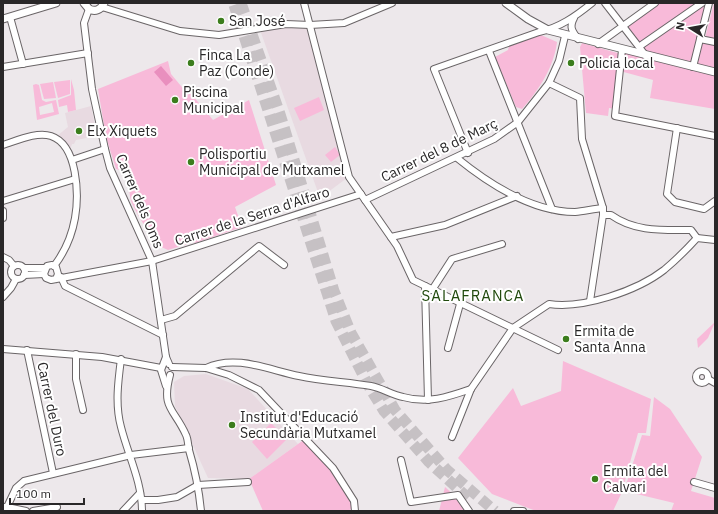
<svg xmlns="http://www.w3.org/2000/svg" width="718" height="514" font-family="'IBM Plex Sans',sans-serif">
<rect width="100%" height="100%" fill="#ede8eb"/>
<g fill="#e8dae1">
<path d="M290 27 310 28 347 178 320 198 260 30Z"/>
<path d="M91 106 97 136 76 140 74 144H72L70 150 57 136 68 127 65 113Z"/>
<path d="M206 374 248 389 298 444 249 479 208 478 175 406 174 382 184 376Z"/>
</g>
<g fill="#f8bad9" fill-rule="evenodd">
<path d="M655 3H708L700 39 715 42V109L650 98 653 80 620 71 616 109 609 108 608 116 586 113 580 47 582 43 621 54 622 50 646 55 622 25Z"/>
<path d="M714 3H715V41L705 38Z"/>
<path d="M541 35 557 42C554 67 539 90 522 109L516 107 495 57 508 50 509 46Z"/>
<path d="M168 61 171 74 186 92 188 90 213 120 249 100 276 185 235 207 242 227 195 243 194 242 168 250 159 246 160 243C152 240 135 211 131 201 129 193 129 186 130 179L126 177 128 172 116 169 106 137 98 89Z"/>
<path d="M71 79 74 90 76 110 68 112 67 105 59 107 58 100 71 95Z"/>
<path d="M70 80V94L58 98 54 82Z"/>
<path d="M53 82 56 98 44 99 40 84Z"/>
<path d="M36 84 39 85 42 100 46 102 56 100 59 114 37 120 33 85ZM52 103 54 112 40 115 39 107Z"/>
<path d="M319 97 324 110 300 121 294 108Z"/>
<path d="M335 147 340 155 331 162 325 155Z"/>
<path d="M715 322 708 338 698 348 697 339Z"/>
<path d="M563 361 651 399 646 433H638L622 492 613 511H536L492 494 458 458 513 388 521 406 561 391Z"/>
<path d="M654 397 670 409 702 457 691 491 715 498V511H671L674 503 624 491 642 435 650 436Z"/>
<path d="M271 423 287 439 267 459 252 442Z"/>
<path d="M305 439 333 468 354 507 348 511H263L249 479Z"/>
<path d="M445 487 472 511H439Z"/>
</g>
<path fill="#e98fbe" d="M161 66 173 80 166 86 154 72Z"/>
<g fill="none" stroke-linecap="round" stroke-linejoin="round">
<g stroke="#c6c1c4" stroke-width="11" stroke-dasharray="11 5.5" stroke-linecap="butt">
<path d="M241 3 280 114 334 291 351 333 395 410 447 470 495 511"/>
<path d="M234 5 336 321 368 385 384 411 429 462 468 498"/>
</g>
<g stroke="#6a6567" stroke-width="8">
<g id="minor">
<path d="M304 3 349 177 397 246 413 280 558 350"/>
<path d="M605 3 646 56"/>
<path d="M102 7 180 31 219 35 286 24 310 25 344 23 392 3"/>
<path d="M89 9 84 23 92 89 105 149 110 168 152 261 166 357 169 364"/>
<path d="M10 17 23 64"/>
<path d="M574 18C569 27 572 31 578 39"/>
<path d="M700 39 715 42"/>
<path d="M598 44 655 3"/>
<path d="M640 46 702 3"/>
<path d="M622 50 615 116 715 136"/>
<path d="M489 51 552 209"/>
<path d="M3 67 88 53"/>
<path d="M693 67 709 3"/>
<path d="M549 83 580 98 582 139 603 208V215L590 301"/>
<path d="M677 128 667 194 675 202 704 209 715 201"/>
<path d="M3 145C16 141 37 131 51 136 78 145 79 195 75 218 72 235 64 253 54 266"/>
<path d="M468 153 434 69 539 32C559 28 576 16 592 3"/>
<path d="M457 158C489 184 532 212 575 212 584 211 594 209 603 208"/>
<path d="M72 160 105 149"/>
<path d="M365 200 494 139 518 122 549 83 559 61 565 36"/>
<path d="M3 201 75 179"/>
<path d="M3 211V218"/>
<path d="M603 215H611C635 232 662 230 691 230L697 238"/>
<path d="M391 237 445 225 517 196"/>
<path d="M3 257 9 260 14 266"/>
<circle cx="18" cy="272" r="7"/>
<path d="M24 268H45"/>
<path d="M24 275 44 274"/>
<path d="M61 277 65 286 163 335"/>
<path d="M56 279 58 274 56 267 52 265 47 266 44 274 46 278 51 280 152 261 361 194"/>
<path d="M425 286 428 400"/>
<path d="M432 290 452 259 502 244"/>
<path d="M3 297 11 288 16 279"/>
<path d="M161 320 175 316 259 246 284 265"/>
<path d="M448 348 460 304"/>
<path d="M3 349 102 357 161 368"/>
<path d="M27 350 53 473"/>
<path d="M76 354V379L83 410"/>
<path d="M166 357 161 370 166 386"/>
<path d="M121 359C118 382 115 405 121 427 128 455 142 482 142 511"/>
<path d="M172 367 206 368 229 375 259 390 333 468 354 501 355 511"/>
<path d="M206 368C236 354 269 370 299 376 322 381 347 382 371 386 382 388 392 395 403 397 428 404 448 397 471 389"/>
<circle cx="702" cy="377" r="6"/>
<path d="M170 375C161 409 174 408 186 435 188 439 188 445 189 450 195 470 199 490 201 511"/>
<path d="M708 379 715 383"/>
<path d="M452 437 471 389 513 328 549 304C583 309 637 291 664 270 676 260 687 249 697 238L715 240"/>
<path d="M401 460 411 502 458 495 469 511"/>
<path d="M694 482 715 488"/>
<path d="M142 500H158L177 497 198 485 248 482"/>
<path d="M3 507H7L16 488 24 481 131 455 189 448"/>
<path d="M7 507 26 511"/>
<path d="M33 511 57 507"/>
<path d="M123 511 140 493"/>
<path d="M514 511H523"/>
</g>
</g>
<g stroke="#6a6567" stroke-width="9">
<g id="tertiary">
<path d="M84 3 89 9C95 12 101 10 104 3"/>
<path d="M506 3 528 19 548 30 715 72"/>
<path d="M3 19 56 3"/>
</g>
</g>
<use href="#minor" stroke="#fff" stroke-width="6"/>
<use href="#tertiary" stroke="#fff" stroke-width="7"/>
</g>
<g fill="#3c7d1d" stroke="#fff" stroke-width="1.5">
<circle cx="221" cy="21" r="4"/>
<circle cx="191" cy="63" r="4"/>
<circle cx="571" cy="63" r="4"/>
<circle cx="175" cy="100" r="4"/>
<circle cx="79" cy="131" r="4"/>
<circle cx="191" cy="162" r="4"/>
<circle cx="566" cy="339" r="4"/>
<circle cx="232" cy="425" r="4"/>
<circle cx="595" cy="479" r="4"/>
</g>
<g text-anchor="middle" stroke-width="4" stroke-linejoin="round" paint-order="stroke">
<g font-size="14" fill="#292728" stroke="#fff" text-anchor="start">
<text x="229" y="26">San José</text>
<text x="199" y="60">Finca La<tspan x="199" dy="16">Paz (Conde)</tspan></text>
<text x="579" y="68">Policia local</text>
<text x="183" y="97">Piscina<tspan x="183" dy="16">Municipal</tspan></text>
<text x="87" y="136">Elx Xiquets</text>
<text x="199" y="159">Polisportiu<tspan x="199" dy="16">Municipal de Mutxamel</tspan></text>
<text x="574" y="336">Ermita de<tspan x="574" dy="16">Santa Anna</tspan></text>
<text x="240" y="422">Institut d'Educació<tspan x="240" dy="16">Secundària Mutxamel</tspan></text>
<text x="603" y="476">Ermita del<tspan x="603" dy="16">Calvari</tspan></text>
</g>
<g font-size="14" fill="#292728" stroke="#fff">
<text transform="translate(439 150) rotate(-26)" y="5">Carrer del 8 de Març</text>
<text transform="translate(140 201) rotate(67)" y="5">Carrer dels Oms</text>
<text transform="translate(252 216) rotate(-18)" y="5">Carrer de la Serra d'Alfaro</text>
<text transform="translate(52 409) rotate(78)" y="5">Carrer del Duro</text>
</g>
<g font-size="15" letter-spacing="1" fill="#214a0d" stroke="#fff">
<text x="473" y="301">SALAFRANCA</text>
</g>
</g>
<rect width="718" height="514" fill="none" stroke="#292728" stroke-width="8"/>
<g transform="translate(690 28) rotate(281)" stroke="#ffffff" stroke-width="3" paint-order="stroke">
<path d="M0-3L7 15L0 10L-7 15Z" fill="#292728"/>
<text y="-6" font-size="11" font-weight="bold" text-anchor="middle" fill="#292728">N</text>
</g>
<path d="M10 498v6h74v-6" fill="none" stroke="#292728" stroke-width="2"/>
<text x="16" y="498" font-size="12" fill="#292728" stroke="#ffffff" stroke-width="3" paint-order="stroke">100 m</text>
</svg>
